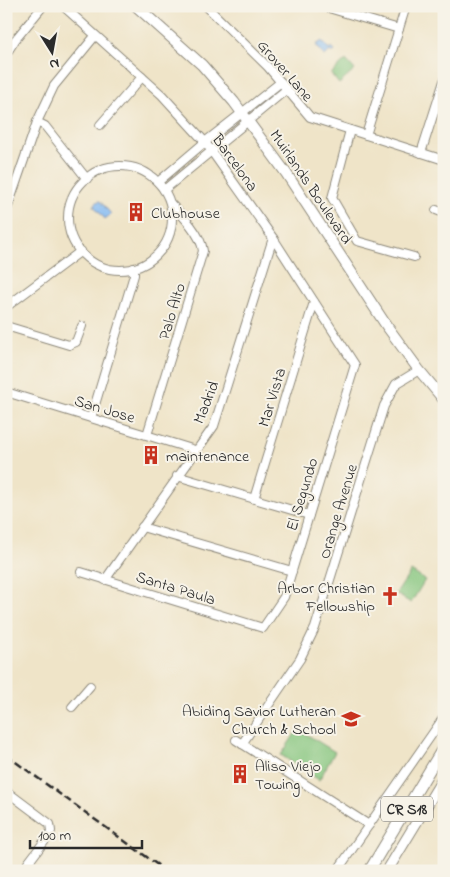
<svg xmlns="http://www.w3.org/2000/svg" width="450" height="877" font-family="'Indie Flower',sans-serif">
<rect width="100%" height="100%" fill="#f7f3e8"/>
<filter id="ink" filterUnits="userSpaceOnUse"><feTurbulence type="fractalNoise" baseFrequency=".02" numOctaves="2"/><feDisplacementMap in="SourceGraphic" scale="10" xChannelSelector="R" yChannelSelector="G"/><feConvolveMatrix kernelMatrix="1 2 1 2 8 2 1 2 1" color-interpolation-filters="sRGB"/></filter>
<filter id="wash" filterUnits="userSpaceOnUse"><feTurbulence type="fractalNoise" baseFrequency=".0096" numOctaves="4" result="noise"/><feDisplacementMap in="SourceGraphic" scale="20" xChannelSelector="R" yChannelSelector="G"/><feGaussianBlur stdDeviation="1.12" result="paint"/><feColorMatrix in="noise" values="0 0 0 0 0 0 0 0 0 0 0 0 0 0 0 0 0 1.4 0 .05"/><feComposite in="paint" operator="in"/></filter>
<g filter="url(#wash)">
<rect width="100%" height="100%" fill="#efe4c8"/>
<g fill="#84c57d" stroke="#587854">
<path d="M346 60 355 70 339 84 331 74Z"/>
<path d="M411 571 425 580 411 603 396 594Z"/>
<path d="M298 729 335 752 319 780 281 755Z"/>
</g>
<g fill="#83baf3" stroke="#57728f">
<path d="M322 41 329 49 332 47 335 51 332 53 330 51 325 56 316 45Z"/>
<path d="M100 201 111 214 105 219 94 206 96 202Z"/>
</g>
</g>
<g filter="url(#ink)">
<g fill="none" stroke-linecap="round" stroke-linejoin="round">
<g stroke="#8d887a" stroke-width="10">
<g id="minor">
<path d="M63 6 162 95 205 142 273 238 355 365 284 597 263 628 81 572"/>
<path d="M206 6 268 67 310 117 444 160"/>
<path d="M322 6 399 29"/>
<path d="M6 54 15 40 43 6"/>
<path d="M37 122 45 126 87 179"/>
<path d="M100 125 142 77"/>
<path d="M350 130 332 198 357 241 414 257"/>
<path d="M366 135 406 6"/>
<path d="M421 153 444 81"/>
<circle cx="120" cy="218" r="52"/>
<path d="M158 182 205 142 281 82"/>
<path d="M164 190 287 89"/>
<path d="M436 210 444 213"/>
<path d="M6 212 37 122 54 86 95 36"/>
<path d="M6 307 81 251"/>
<path d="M6 326 69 345 76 342 82 326"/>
<path d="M6 392 195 450"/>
<path d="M91 418 134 275V268"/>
<path d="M147 435 203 251C201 234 183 216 171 204"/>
<path d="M177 476 309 515"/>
<path d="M254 499 314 302"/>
<path d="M142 527 292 571"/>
<path d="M105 580 214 426 273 238"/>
<path d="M72 707 90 686"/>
<path d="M236 740 369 825"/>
<path d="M242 744 300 659 315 628 384 406 396 384 419 370"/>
<path d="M6 791 50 824 51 831 50 834 28 863 37 871"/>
<path d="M337 871 444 717"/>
</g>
</g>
<g stroke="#8d887a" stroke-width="12">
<g id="major">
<path d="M136 6 202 65 234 102 286 173 386 325 419 370 444 400"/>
<path d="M369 871 444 746"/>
<path d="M387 871 444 777"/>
</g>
</g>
<use href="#minor" stroke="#fff" stroke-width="8"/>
<use href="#major" stroke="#fff" stroke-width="10"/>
<path stroke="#2b2b2b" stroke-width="2.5" stroke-dasharray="8 4" stroke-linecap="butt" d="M6 755 166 871"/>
</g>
</g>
<defs>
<g id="building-bare" transform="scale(1.5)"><path d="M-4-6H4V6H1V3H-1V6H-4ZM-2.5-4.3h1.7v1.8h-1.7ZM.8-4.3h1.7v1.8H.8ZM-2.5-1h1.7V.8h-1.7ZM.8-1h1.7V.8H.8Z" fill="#c8321e" stroke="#f7f3e8" stroke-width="2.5" paint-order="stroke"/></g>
<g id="church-bare" transform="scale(1.5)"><path d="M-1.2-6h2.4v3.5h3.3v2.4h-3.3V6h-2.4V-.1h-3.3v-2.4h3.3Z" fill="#c8321e" stroke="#f7f3e8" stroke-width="2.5" paint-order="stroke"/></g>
<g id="school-bare" transform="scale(1.5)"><path d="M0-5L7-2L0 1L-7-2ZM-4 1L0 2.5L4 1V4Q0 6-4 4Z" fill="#c8321e" stroke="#f7f3e8" stroke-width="2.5" paint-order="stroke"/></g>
</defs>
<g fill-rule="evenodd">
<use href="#building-bare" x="136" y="212"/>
<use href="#building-bare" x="151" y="455"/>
<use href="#church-bare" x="390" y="596"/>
<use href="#school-bare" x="351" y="719"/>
<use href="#building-bare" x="240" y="774"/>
</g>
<g text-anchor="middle" stroke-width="4" stroke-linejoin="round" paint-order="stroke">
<rect fill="#f7f3e8" stroke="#686764" stroke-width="1" x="381" y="796.5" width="52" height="25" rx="4"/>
<g font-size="15" font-weight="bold" fill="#2b2b2b">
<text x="407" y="814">CR S18</text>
</g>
<g font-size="16" fill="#2b2b2b" stroke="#f7f3e8">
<text transform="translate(286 70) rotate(49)" y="6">Grover Lane</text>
<text transform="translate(236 162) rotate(54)" y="6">Barcelona</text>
<text transform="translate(312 186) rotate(56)" y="6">Muirlands Boulevard</text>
<text transform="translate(171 311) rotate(-73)" y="6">Palo Alto</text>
<text transform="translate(271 397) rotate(-73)" y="6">Mar Vista</text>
<text transform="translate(205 402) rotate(-68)" y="6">Madrid</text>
<text transform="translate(105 408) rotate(17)" y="6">San Jose</text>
<text transform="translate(301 494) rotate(-73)" y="6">El Segundo</text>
<text transform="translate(337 511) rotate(-73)" y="6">Orange Avenue</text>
<text transform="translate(176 587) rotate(17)" y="6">Santa Paula</text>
</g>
<g font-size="16" fill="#2b2b2b" stroke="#f7f3e8" text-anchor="start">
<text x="151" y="218">Clubhouse</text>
<text x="166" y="461">maintenance</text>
<text x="375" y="593" text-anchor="end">Arbor Christian<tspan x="375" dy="18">Fellowship</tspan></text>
<text x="336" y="716" text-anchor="end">Abiding Savior Lutheran<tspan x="336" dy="18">Church &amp; School</tspan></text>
<text x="255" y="771">Aliso Viejo<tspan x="255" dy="18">Towing</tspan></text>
</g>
</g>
<rect width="450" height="877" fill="none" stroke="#f7f3e8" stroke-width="25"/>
<g transform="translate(52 52) rotate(169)" stroke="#f7f3e8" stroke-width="4" paint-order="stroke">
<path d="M0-4L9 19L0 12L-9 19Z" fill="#2b2b2b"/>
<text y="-8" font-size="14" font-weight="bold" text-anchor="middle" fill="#2b2b2b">N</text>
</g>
<path d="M30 840v8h112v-8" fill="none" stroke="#2b2b2b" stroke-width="2.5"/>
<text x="38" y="840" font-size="15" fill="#2b2b2b" stroke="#f7f3e8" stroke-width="4" paint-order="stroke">100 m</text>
</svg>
